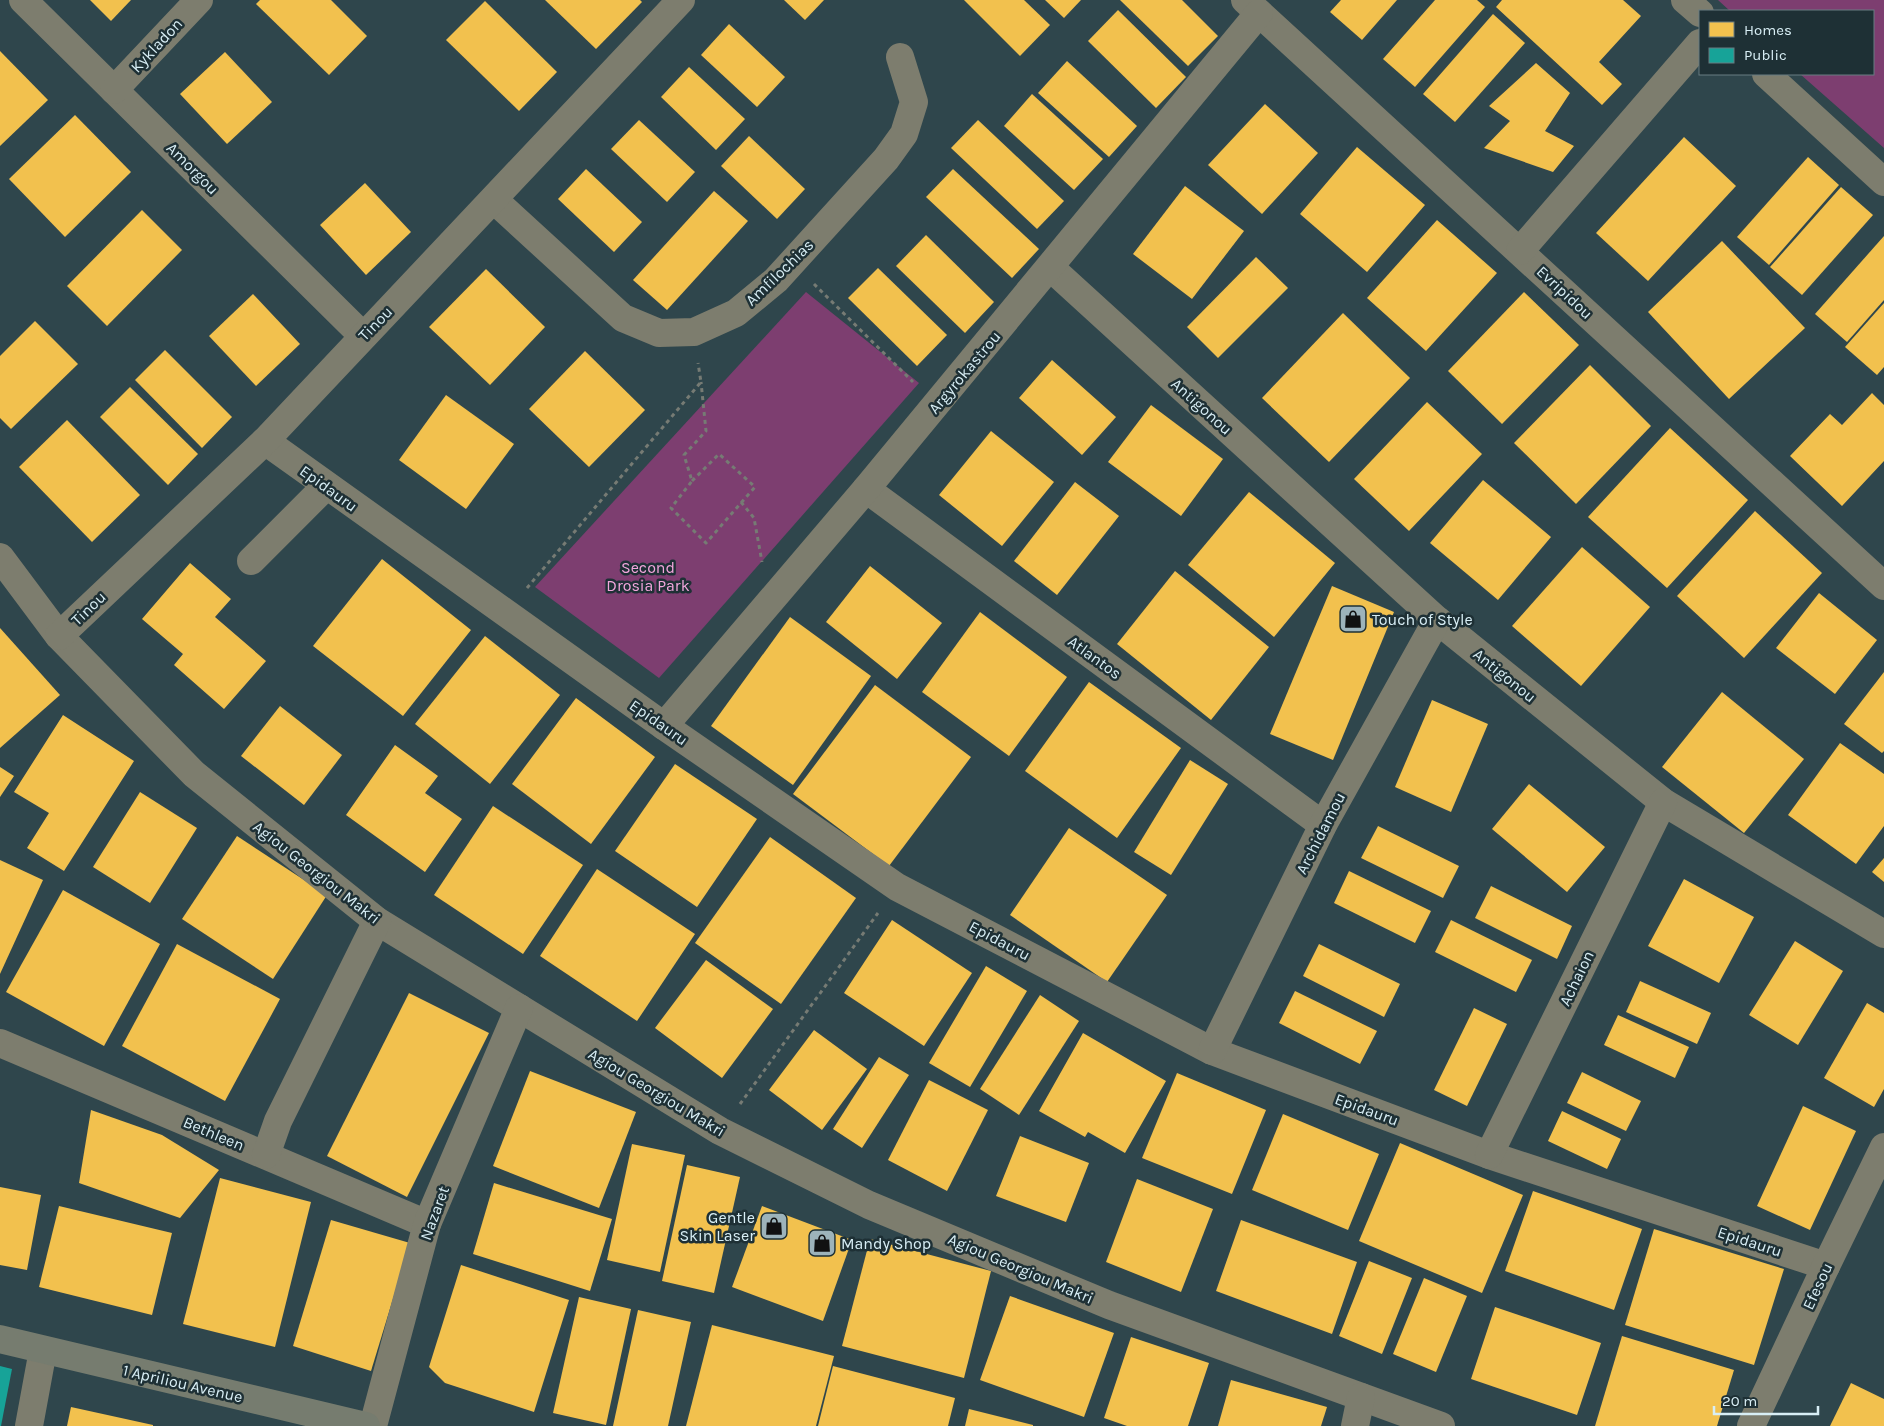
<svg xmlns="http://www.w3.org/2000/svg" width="1884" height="1426" font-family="Karla,sans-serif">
<rect width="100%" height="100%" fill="#2f464c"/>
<g fill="#7d3e70">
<path d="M1718 0H1884V148L1800 74H1873V11H1730Z"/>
<path d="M806 292 919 383 659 678 535 587Z"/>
</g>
<g fill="#f2c14e">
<path d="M90 0H131L111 21Z"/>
<path d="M260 0H331L367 36 329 75 256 4Z"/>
<path d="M545 0H640L642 2 596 49Z"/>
<path d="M784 0H824L805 20Z"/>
<path d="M964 0H1024L1050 25 1020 56Z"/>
<path d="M1045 0H1081L1064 18Z"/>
<path d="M1120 0H1182L1218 36 1188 66Z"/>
<path d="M1341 0H1397L1362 40 1330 12Z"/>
<path d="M1435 0H1477L1485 7 1415 87 1383 59Z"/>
<path d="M1502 0H1623L1641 16 1599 62 1622 84 1602 105 1496 7Z"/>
<path d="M485 1 557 72 519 111 446 40Z"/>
<path d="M1118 10 1186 77 1156 108 1088 41Z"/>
<path d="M1493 14 1525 43 1455 122 1423 94Z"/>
<path d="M729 24 785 77 757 107 701 55Z"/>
<path d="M0 51 48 100 0 146Z"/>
<path d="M225 52 272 102 227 144 180 94Z"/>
<path d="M1067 61 1137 126 1109 157 1038 93Z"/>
<path d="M1536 63 1570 93 1545 131 1574 146 1553 172 1484 148 1510 121 1489 106Z"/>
<path d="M689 67 745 119 716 150 661 97Z"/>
<path d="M1032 94 1103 159 1074 190 1004 126Z"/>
<path d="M1265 104 1318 153 1262 214 1208 165Z"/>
<path d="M75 115 131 172 65 237 9 179Z"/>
<path d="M639 120 695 172 667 202 611 149Z"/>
<path d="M978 120 1064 201 1037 229 951 148Z"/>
<path d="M749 136 805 189 777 219 721 166Z"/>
<path d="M1684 137 1736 186 1648 281 1596 233Z"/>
<path d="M1357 147 1425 205 1367 272 1300 214Z"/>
<path d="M1808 157 1839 185 1769 265 1737 237Z"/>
<path d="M586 169 642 222 614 252 558 199Z"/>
<path d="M953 169 1039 249 1012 278 926 197Z"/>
<path d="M365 183 411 232 366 275 320 225Z"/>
<path d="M1185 186 1244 231 1192 299 1133 254Z"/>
<path d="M1841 187 1873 215 1802 295 1770 267Z"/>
<path d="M714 191 748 221 667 310 633 280Z"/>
<path d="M142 210 182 250 107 326 67 286Z"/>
<path d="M1437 220 1497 273 1426 351 1367 298Z"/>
<path d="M926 235 994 302 965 333 896 266Z"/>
<path d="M1884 236V300L1847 342 1815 314Z"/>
<path d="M1722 241 1805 328 1729 399 1648 312Z"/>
<path d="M1256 257 1288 288 1218 358 1187 327Z"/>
<path d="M878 268 947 335 917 366 848 298Z"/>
<path d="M486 269 545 327 490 385 429 327Z"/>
<path d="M1524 292 1579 345 1502 424 1448 371Z"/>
<path d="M253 294 300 344 256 386 209 336Z"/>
<path d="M1884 303V367L1877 375 1845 347Z"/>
<path d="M1343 313 1410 378 1329 462 1262 398Z"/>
<path d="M35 321 78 364 11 429 0 418V356Z"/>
<path d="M165 350 232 417 202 448 135 380Z"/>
<path d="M585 351 645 410 589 467 529 409Z"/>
<path d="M1052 360 1116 417 1082 455 1019 398Z"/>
<path d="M1590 365 1651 426 1576 504 1514 443Z"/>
<path d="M130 387 198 454 168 485 100 417Z"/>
<path d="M1872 393 1884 405V461L1842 506 1790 456 1830 414 1842 425Z"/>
<path d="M446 395 514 444 466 509 399 460Z"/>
<path d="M1427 402 1482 454 1409 531 1354 479Z"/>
<path d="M1151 405 1223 459 1181 516 1108 462Z"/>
<path d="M67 420 140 495 92 542 19 467Z"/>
<path d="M1670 428 1748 500 1667 588 1588 517Z"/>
<path d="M991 431 1054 482 1002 546 939 495Z"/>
<path d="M1483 480 1551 537 1498 600 1430 543Z"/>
<path d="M1075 482 1119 516 1057 595 1014 561Z"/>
<path d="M1249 492 1335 563 1274 637 1188 565Z"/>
<path d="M1755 511 1822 573 1744 658 1677 596Z"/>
<path d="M1582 547 1650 607 1581 686 1512 626Z"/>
<path d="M382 559 471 630 403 716 313 646Z"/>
<path d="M190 563 231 599 215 617 266 661 224 709 174 665 183 654 142 619Z"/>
<path d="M870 566 942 623 897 679 826 622Z"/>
<path d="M1175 571 1269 647 1211 720 1117 644Z"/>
<path d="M1332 586 1394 612 1333 760 1270 734Z"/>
<path d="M1819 593 1877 640 1835 694 1776 648Z"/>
<path d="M980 612 1067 677 1009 756 922 692Z"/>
<path d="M790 617 871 676 793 785 711 726Z"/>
<path d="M0 628 60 695 0 748Z"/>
<path d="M485 636 560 695 490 784 415 724Z"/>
<path d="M1884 672V751L1882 753 1844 724Z"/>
<path d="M1089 682 1181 748 1117 838 1025 771Z"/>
<path d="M875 685 971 757 889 866 793 794Z"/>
<path d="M1722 692 1804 759 1744 833 1662 767Z"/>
<path d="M576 698 655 757 591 844 512 784Z"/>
<path d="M1432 700 1488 724 1451 812 1395 787Z"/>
<path d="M280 706 342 755 304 805 241 756Z"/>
<path d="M63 715 134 761 64 871 27 848 49 813 14 792Z"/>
<path d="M1840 743 1884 774V826L1856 864 1788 815Z"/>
<path d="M395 745 438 776 425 793 462 819 425 872 346 815Z"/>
<path d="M1190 760 1228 784 1171 875 1134 852Z"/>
<path d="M675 764 757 819 697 907 615 851Z"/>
<path d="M0 767 14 776 0 797Z"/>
<path d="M1529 784 1605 847 1567 892 1492 829Z"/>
<path d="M140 792 197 828 150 903 93 867Z"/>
<path d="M493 806 583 865 523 954 434 895Z"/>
<path d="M1378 826 1459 866 1443 898 1361 858Z"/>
<path d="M1069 828 1167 895 1107 982 1010 915Z"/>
<path d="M237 836 327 895 273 979 182 919Z"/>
<path d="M770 837 856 898 781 1004 695 943Z"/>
<path d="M1884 858V882L1872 872Z"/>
<path d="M0 860 43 880 0 974Z"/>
<path d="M597 869 695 934 637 1021 540 956Z"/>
<path d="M1349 871 1431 911 1415 943 1334 903Z"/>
<path d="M1684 879 1754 917 1719 983 1648 946Z"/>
<path d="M1491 886 1572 926 1557 959 1475 918Z"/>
<path d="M63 890 160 944 104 1046 6 992Z"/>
<path d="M892 920 972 973 924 1046 844 993Z"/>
<path d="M1451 920 1532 960 1516 992 1435 952Z"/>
<path d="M1795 941 1843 971 1798 1045 1749 1015Z"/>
<path d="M177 944 280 999 225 1101 122 1046Z"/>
<path d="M1319 944 1400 984 1384 1017 1303 976Z"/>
<path d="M706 960 773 1009 722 1078 655 1028Z"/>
<path d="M986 966 1027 991 970 1087 929 1063Z"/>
<path d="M1640 981 1711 1013 1697 1044 1626 1012Z"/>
<path d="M1295 991 1377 1031 1360 1064 1279 1023Z"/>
<path d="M409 993 489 1033 407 1197 327 1156Z"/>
<path d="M1040 995 1079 1021 1019 1115 980 1089Z"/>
<path d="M1867 1003 1884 1013V1089L1874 1107 1824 1078Z"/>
<path d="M1474 1008 1507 1024 1467 1106 1434 1090Z"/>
<path d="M1618 1015 1689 1047 1675 1078 1604 1045Z"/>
<path d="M814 1030 867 1069 822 1130 769 1090Z"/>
<path d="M1083 1033 1166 1081 1125 1153 1088 1132 1085 1137 1039 1111Z"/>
<path d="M879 1057 909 1075 862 1148 833 1129Z"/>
<path d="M530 1071 636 1112 599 1208 493 1166Z"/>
<path d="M1582 1072 1641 1101 1626 1131 1567 1103Z"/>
<path d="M1177 1073 1266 1110 1232 1194 1142 1158Z"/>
<path d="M929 1080 988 1110 947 1191 888 1160Z"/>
<path d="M1803 1106 1856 1131 1810 1230 1757 1206Z"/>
<path d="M91 1110 162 1135 219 1170 180 1218 79 1183Z"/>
<path d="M1562 1111 1621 1139 1607 1169 1548 1141Z"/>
<path d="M1283 1114 1379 1154 1348 1230 1252 1190Z"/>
<path d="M1020 1136 1089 1163 1066 1222 996 1196Z"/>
<path d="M1400 1143 1523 1195 1482 1293 1359 1241Z"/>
<path d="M632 1144 685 1155 660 1272 607 1260Z"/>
<path d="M687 1165 740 1177 714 1293 662 1281Z"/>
<path d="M220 1178 311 1202 275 1347 183 1324Z"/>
<path d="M1137 1179 1213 1209 1181 1292 1106 1262Z"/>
<path d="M494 1183 612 1219 590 1291 473 1254Z"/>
<path d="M0 1187 41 1195 27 1270 0 1265Z"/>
<path d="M1533 1191 1642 1229 1614 1310 1505 1271Z"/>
<path d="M59 1206 172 1233 152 1315 39 1287Z"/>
<path d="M762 1206 852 1240 823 1321 732 1287Z"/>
<path d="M331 1220 410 1243 371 1371 293 1346Z"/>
<path d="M1241 1220 1357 1262 1332 1334 1216 1291Z"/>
<path d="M1654 1229 1784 1269 1754 1365 1625 1325Z"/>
<path d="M870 1239 991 1271 964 1378 842 1346Z"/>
<path d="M1369 1261 1412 1278 1382 1354 1339 1336Z"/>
<path d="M461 1265 569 1300 534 1412 445 1383 429 1367Z"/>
<path d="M1424 1278 1467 1296 1436 1372 1393 1354Z"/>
<path d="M1010 1296 1114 1333 1084 1417 980 1380Z"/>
<path d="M579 1297 631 1309 606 1425 553 1413Z"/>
<path d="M1495 1307 1601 1343 1577 1415 1471 1379Z"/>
<path d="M638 1310 691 1322 668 1426H613Z"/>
<path d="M712 1325 834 1356 816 1426H686Z"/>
<path d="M1622 1336 1734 1370 1717 1426H1595Z"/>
<path d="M1131 1337 1209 1363 1188 1426H1127L1104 1418Z"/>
<path d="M833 1366 955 1398 948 1426H818Z"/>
<path d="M1231 1380 1327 1407 1321 1426H1218Z"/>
<path d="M1851 1383 1884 1399V1426H1830Z"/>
<path d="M71 1407 153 1425V1426H67Z"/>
<path d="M969 1409 1033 1425V1426H965Z"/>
</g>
<path fill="#17a398" d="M0 1366 12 1369 1 1426H0Z"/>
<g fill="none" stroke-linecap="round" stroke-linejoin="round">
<g stroke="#767b74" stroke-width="3" stroke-dasharray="4 4" stroke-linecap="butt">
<path d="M814 284 913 382"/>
<path d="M692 481 719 454 755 487 706 543 671 508 692 481 684 455 706 431 701 382"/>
<path d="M741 502 754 518 762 562"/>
<path d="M527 588 701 382 698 363"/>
<path d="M740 1104 878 913"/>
</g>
<g stroke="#7d7d6e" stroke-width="28">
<path d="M23 0 363 336"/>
<path d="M1245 0 1884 586"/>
<path d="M1685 0 1700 13"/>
<path d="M1766 74 1884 182"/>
<path d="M114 90 199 0"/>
<path d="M494 200 623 318 659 333 694 332 736 313 776 280 886 159 904 134 914 102 900 57"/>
<path d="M1520 251 1700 43"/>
<path d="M1051 268 1437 620 1663 802 1884 934"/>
<path d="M265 441 664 726 897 887 1212 1051 1489 1155 1826 1266"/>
<path d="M866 489 1323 825"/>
<path d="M0 557 59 636 194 774 377 921 720 1131 869 1205 1109 1305 1441 1426"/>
<path d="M251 561 326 486"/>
<path d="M59 636 265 441 681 0"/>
<path d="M664 726 866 489 1259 13"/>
<path d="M0 1043 427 1224"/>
<path d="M1212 1051 1323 825 1437 620"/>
<path d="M266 1155 278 1121 377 921"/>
<path d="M1489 1155 1663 802"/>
<path d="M29 1426 43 1350"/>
<path d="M373 1426 427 1224 519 1008"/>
<path d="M1355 1426 1361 1397"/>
<path d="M1751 1426 1826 1266 1884 1147"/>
</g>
<path stroke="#767c6f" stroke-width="28" d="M0 1339 366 1426"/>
</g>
<defs>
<g id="shop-square" transform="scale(1.4375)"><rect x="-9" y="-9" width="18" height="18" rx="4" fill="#9db3ba" stroke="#1e3035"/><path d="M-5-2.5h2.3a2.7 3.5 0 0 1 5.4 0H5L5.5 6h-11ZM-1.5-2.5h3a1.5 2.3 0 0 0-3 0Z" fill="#111"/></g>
</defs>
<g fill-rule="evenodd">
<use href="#shop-square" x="1353" y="619"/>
<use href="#shop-square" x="774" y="1226"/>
<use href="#shop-square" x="822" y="1243"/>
</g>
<g text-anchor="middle" stroke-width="5" stroke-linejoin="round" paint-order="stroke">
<g font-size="16" fill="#d8eef5" stroke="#1e3035">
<text transform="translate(156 45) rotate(-47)" y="6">Kykladon</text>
<text transform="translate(193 168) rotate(45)" y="6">Amorgou</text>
<text transform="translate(779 272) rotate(-44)" y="6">Amfilochias</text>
<text transform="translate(1565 292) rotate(43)" y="6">Evripidou</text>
<text transform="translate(375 323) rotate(-46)" y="6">Tinou</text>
<text transform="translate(964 372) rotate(-50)" y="6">Argyrokastrou</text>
<text transform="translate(1202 406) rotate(42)" y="6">Antigonou</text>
<text transform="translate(329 488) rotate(36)" y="6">Epidauru</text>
<text transform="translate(88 608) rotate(-44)" y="6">Tinou</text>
<text transform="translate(1095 657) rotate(36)" y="6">Atlantos</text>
<text transform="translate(1505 675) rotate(39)" y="6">Antigonou</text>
<text transform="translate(659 722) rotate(35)" y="6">Epidauru</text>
<text transform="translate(1320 833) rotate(-63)" y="6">Archidamou</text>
<text transform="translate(317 872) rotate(38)" y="6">Agiou Georgiou Makri</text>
<text transform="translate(1000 940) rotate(28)" y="6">Epidauru</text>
<text transform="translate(1576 978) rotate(-64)" y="6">Achaion</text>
<text transform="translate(657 1092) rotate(31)" y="6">Agiou Georgiou Makri</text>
<text transform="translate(1367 1109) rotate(20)" y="6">Epidauru</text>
<text transform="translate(214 1133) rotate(23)" y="6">Bethleen</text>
<text transform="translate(434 1213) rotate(-70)" y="6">Nazaret</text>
<text transform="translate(1750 1241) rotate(18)" y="6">Epidauru</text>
<text transform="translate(1021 1268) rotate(23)" y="6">Agiou Georgiou Makri</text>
<text transform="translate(1817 1286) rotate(-65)" y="6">Efesou</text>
<text transform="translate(183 1383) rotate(13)" y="6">1 Apriliou Avenue</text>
</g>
<g font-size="16" fill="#f3a6dd" stroke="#1e3035">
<text x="648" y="573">Second<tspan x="648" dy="18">Drosia Park</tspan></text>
</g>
<g font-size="16" fill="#d8eef5" stroke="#1e3035" text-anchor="start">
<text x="1372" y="625">Touch of Style</text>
<text x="755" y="1223" text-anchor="end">Gentle<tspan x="755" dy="18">Skin Laser</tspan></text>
<text x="841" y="1249">Mandy Shop</text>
</g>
</g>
<rect x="1699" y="10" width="175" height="65" fill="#1e3035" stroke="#687c82"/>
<rect x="1709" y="22" width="25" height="15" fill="#f2c14e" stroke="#687c82"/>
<text x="1744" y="35" font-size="15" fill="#d8eef5">Homes</text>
<rect x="1709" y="48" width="25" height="15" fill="#17a398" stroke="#687c82"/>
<text x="1744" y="60" font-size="15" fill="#d8eef5">Public</text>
<path d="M1714 1406v8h104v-8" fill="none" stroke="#d8eef5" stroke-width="2.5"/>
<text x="1722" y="1406" font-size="15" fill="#d8eef5" stroke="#1e3035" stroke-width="4" paint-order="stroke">20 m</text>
</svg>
